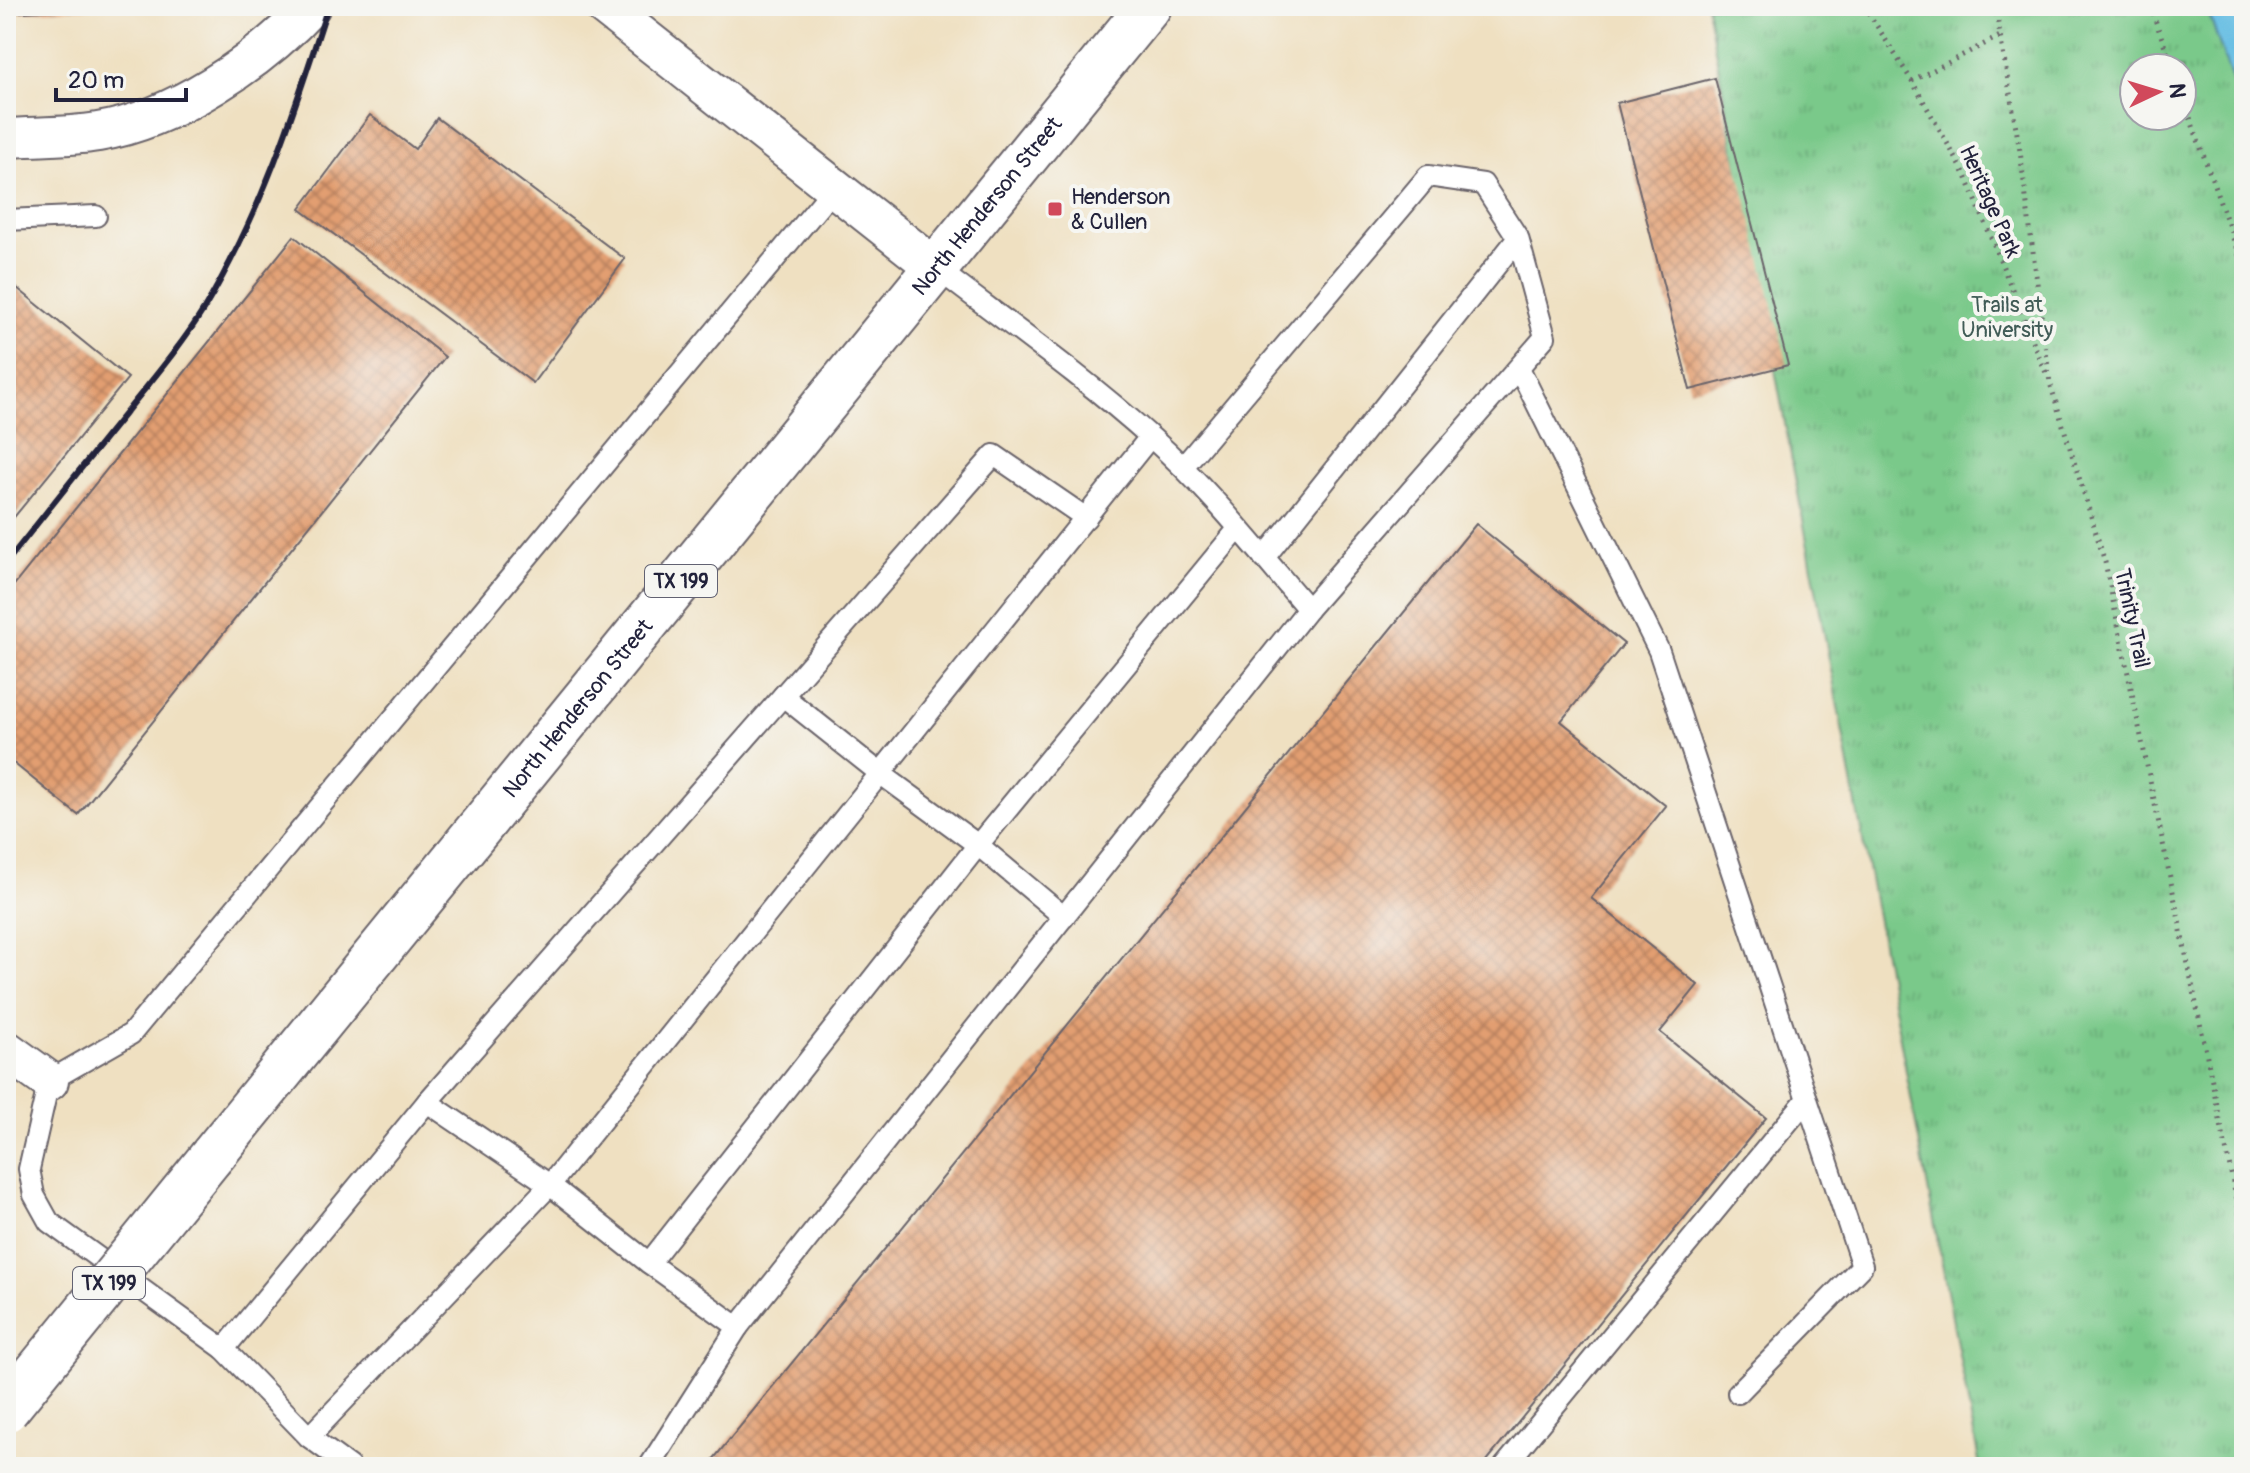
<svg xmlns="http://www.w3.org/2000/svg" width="2250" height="1473" font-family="Pangolin,sans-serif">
<defs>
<pattern id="park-tufts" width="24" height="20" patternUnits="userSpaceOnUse" patternTransform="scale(2)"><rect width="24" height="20" fill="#7ac98a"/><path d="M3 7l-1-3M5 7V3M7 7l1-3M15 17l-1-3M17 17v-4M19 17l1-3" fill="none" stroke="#69ac78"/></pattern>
<pattern id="building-cross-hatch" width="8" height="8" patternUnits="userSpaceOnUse" patternTransform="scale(2)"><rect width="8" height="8" fill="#e29e71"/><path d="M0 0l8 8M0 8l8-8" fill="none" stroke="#b7805e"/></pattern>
</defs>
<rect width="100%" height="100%" fill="#f6f6f2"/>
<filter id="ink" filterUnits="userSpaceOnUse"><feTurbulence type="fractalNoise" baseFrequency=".0125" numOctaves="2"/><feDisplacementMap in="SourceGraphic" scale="16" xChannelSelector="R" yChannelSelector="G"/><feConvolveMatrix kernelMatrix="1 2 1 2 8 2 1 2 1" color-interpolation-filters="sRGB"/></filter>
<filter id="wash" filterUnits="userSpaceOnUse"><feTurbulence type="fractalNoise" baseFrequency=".006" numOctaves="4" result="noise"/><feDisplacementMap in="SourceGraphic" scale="32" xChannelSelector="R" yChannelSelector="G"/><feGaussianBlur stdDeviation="1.8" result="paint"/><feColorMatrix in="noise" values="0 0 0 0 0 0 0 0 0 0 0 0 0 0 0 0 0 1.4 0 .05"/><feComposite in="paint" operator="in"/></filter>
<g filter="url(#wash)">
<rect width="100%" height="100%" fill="#efe0c1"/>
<path fill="url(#park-tufts)" stroke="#4e7662" stroke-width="2" fill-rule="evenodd" d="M1707 6H2244V1467H1980ZM2134 68H2182V116H2134Z"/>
<path fill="#66bee3" stroke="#44708f" stroke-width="2" d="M2206 6H2244V114Z"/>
<g id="blocks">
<g fill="url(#building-cross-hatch)">
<path d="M6 6H95V8L6 13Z"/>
<path d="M1715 78 1788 365 1690 390 1617 103Z"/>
<path d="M370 115 415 149 437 118 625 259 533 383 300 209Z"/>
<path d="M294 236 445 357 78 815 6 757V595Z"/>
<path d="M6 279 128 378 6 527Z"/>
<path d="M1476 524 1624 644 1561 721 1666 806 1591 898 1698 985 1660 1032 1766 1118 1747 1141 1482 1467H707Z"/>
</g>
</g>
</g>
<g filter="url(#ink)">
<use href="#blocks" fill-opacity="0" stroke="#6a646a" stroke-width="2"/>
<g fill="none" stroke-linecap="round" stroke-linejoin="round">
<g stroke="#6a646a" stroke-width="24">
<g id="service">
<path d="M834 188 131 1034 49 1081 29 1169 34 1195 49 1222 224 1349 427 1102 550 1185 1150 437"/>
<path d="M6 220 96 216"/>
<path d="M936 268C1009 324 1084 377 1152 438 1209 489 1258 551 1308 609L1545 337 1518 238 1483 184 1428 176 1183 467"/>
<path d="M1519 368 1659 651 1862 1266 1738 1393"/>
<path d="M1264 558 1518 238"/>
<path d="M783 696 881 774 978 845 1238 529"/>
<path d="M427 1102 994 455 1086 518"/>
<path d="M649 1263 738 1327 1308 609"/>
<path d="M224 1349 309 1437"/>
<path d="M350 1467 309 1437 550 1185 649 1263 978 845 1064 917"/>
<path d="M649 1467 738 1327"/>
<path d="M1504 1467 1807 1099"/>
</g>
</g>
<g stroke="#6a646a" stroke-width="42">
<g id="minor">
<path d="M604 6 936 268"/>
<path d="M6 138C36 136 68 137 98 132 173 120 261 61 311 6"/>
<path d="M6 1050 49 1081"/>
</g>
</g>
<g stroke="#6a646a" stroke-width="48">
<g id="primary">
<path id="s1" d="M212 1156 1149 6"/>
</g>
</g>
<g stroke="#6a646a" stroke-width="5" stroke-dasharray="2 6" stroke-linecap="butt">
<path d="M1864 6 1912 81 1966 176 2046 373"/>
<path d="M1995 6 2020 151 2050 383 2105 562 2244 1236"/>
<path d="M2150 6 2173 68"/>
<path d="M1912 81 2000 36"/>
<path d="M2182 95 2244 269"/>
</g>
<use href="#service" stroke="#fff" stroke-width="20"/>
<use href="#minor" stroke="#fff" stroke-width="38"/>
<use href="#primary" stroke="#fff" stroke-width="44"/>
<path stroke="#22223b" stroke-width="6" d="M6 563C45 514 84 464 124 415 151 381 181 346 204 309 262 212 294 112 328 6"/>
<g stroke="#6a646a" stroke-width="48" stroke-linecap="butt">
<path id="primary-bridge" d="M6 1410 212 1156"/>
</g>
<use href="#primary-bridge" stroke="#fff" stroke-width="44"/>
</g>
</g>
<rect fill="#d1495b" stroke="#f6f6f2" stroke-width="3" x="1047" y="201" width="16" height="16" rx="4"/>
<g text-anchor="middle" stroke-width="8" stroke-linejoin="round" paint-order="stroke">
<g fill="#f6f6f2" stroke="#626272" stroke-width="2">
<rect x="645" y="565" width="72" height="32" rx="6"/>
<rect x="73" y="1267" width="72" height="32" rx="6"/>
</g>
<g font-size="20" font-weight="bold" fill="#22223b">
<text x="681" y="588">TX 199</text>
<text x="109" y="1290">TX 199</text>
</g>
<g font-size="22" fill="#22223b" stroke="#f6f6f2" text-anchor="start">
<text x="1071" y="204">Henderson<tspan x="1071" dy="25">&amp; Cullen</tspan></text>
</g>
<g font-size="22" fill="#22223b" stroke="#f6f6f2">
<text transform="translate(1991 201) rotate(66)" y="8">Heritage Park</text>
<text dy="8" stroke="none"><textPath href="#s1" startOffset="1226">North Henderson Street</textPath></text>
<text transform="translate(2133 618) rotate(78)" y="8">Trinity Trail</text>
<text dy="8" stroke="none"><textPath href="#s1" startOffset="578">North Henderson Street</textPath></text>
</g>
<g font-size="22" fill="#415c57" stroke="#f6f6f2">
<text x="2007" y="312">Trails at<tspan x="2007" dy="25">University</tspan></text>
</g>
</g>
<rect width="2250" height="1473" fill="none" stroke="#f6f6f2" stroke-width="32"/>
<g transform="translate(2158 92) rotate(86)"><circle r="38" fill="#f6f6f2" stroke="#a1a1a9" stroke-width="2"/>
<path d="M0-6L14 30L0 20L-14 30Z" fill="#d1495b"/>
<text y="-12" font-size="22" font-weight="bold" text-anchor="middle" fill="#22223b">N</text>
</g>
<path d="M56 88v12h130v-12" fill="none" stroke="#22223b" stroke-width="4"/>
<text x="68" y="88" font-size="24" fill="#22223b" stroke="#f6f6f2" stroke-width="6" paint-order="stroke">20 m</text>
</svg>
